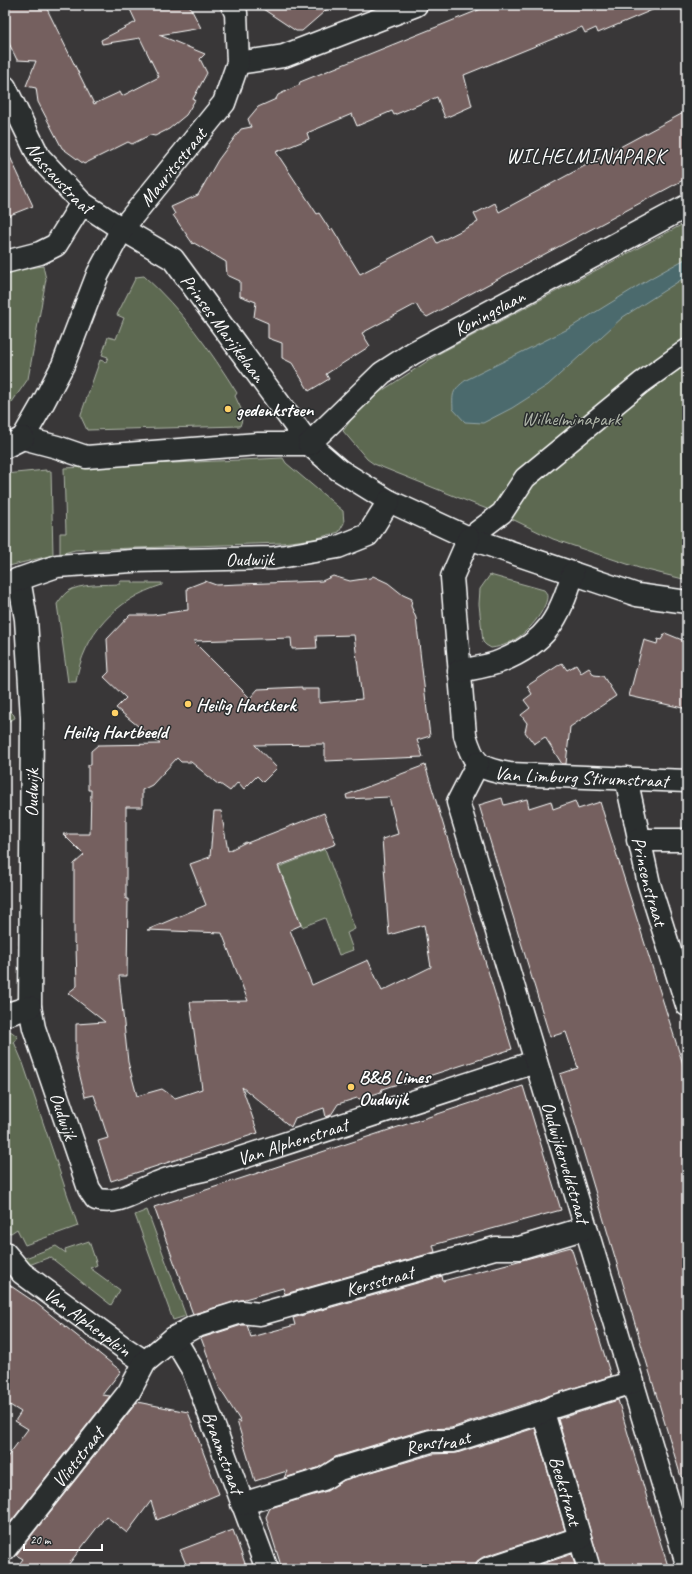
<svg xmlns="http://www.w3.org/2000/svg" width="692" height="1574" font-family="Caveat,sans-serif">
<rect width="100%" height="100%" fill="#393738"/>
<filter id="ink" filterUnits="userSpaceOnUse"><feTurbulence type="fractalNoise" baseFrequency=".025" numOctaves="2"/><feDisplacementMap in="SourceGraphic" scale="8" xChannelSelector="R" yChannelSelector="G"/><feConvolveMatrix kernelMatrix="1 2 1 2 8 2 1 2 1" color-interpolation-filters="sRGB"/></filter>
<g filter="url(#ink)">
<g fill="#5d6951" stroke="#aeb4a8">
<path d="M687 222V580L639 568 553 539 512 519 374 464 367 459 343 431 363 403 440 353Z"/>
<path d="M43 266 46 279 28 379 12 402 5 409V272Z"/>
<path d="M144 276C181 309 211 351 237 393L235 396 242 411 240 419 242 420 240 426 87 430 81 417V414L100 360 106 362 108 357 102 355 108 337 116 339 124 318 117 315 136 277Z"/>
<path d="M283 458 286 463 343 511 344 523 339 532 314 539 282 543 75 550 60 554V533H66L64 468Z"/>
<path d="M46 470V472L51 471 53 555 5 567V474Z"/>
<path d="M490 575 544 590C549 595 547 600 544 607 535 626 514 646 491 648L486 645 483 642 479 604 480 589Z"/>
<path d="M120 581H133V583H162V585C116 599 83 635 76 682H68L57 604C60 600 63 595 67 592 79 583 106 585 120 584Z"/>
<path d="M5 702 6 707 14 715 15 718 5 723V861Z"/>
<path d="M325 849 355 929 347 933 353 950 339 955 325 918 302 927 279 867Z"/>
<path d="M5 1030 12 1032 18 1037 14 1042 23 1063 78 1226 25 1245 17 1229 11 1233 5 1232Z"/>
<path d="M147 1210 186 1316 173 1320 135 1215Z"/>
<path d="M89 1241 97 1265 90 1268 120 1290 111 1305 50 1257 29 1265 23 1259 56 1246 66 1253 65 1249Z"/>
</g>
<path fill="#4b6a6d" stroke="#93a6a7" d="M687 258V276L623 317 548 385 512 408 483 423 465 422 453 409C452 392 453 390 466 380L568 329 651 278Z"/>
<g fill="#74615e" stroke="#fff" fill-rule="evenodd">
<path d="M5 5H45L94 104 120 92 122 96 159 77 140 38 102 44 101 40 136 22 128 5H189L201 28 159 35 205 54 200 59 207 73 193 99 195 100 186 115 169 129 155 136 150 135 132 144 128 142 84 164 62 148 38 102 36 88 26 86 36 61 17 60 5 35Z"/>
<path d="M257 5H332L302 31H296Z"/>
<path d="M491 5H664L598 33 596 28 585 33 582 27 464 75 472 106 445 118 437 97 394 115 392 111 357 126 352 114 307 133 309 139 276 152 317 214 319 213 330 230 332 228 360 274 433 236 437 243 478 222 474 214 495 203 499 212 687 111V178L427 317 420 311 416 304 362 333 370 346 326 374 329 379 309 391 292 363 282 358V343L268 338V323L254 317 256 302 240 296V281L227 275 226 262 194 243 193 244 173 215 175 214 171 207 198 195 218 160 241 129 251 127 248 119 258 107 276 99 278 95 299 85 300 82Z"/>
<path d="M5 146 33 206 5 217Z"/>
<path d="M333 576 350 581 370 578 373 576 388 583 403 595 412 599 411 606 416 618 430 736 417 740 423 757 325 761V744L255 745 277 768 263 782 257 776 244 789 238 782 230 791 220 784 219 785 191 762H181L177 758 152 785 142 790V807H126V899H128L127 976H119L128 1062 137 1096 162 1089 175 1098 202 1089 190 1002 248 1001 222 933 147 930 206 905 190 864 210 857 214 811H221L228 851 246 842 247 843 324 813 336 844 278 866 301 925 290 930 312 985 368 960 382 991 431 967 424 925 389 935 382 839 398 834 389 797 347 799 346 795 425 765 512 1049 404 1084 403 1083 391 1086 382 1089 381 1092 360 1099 357 1098 338 1104 331 1115 326 1117 324 1108 295 1118 291 1127 242 1087 258 1133 111 1181 98 1141 108 1138 94 1095 85 1097 76 1060V1024L105 1022 68 993 77 986 76 945 74 943V864L84 855 63 834H90L91 790H88V765H91V751L98 745 160 744 116 708 126 698 104 677 109 672 107 639 130 615H153L188 610 187 588 205 581 216 585 240 584 322 581ZM354 635 362 699 319 703V689H302V687L258 689 250 698 193 641 291 638 292 649 317 648 316 636Z"/>
<path d="M665 633 687 642V709L629 696 644 640 657 644 658 639 661 640Z"/>
<path d="M562 663 567 670 576 665 581 673 589 668 594 675 603 676 616 696 570 727 566 764H562L545 737 534 744 525 732 527 723 521 715 530 708 524 700 532 694 527 686Z"/>
<path d="M502 798 504 805 527 799 529 808 551 801 553 809 575 801 578 809 600 802 687 1077V1476L681 1477 560 1074 578 1068 566 1032 550 1037 479 805Z"/>
<path d="M523 1086 561 1210 433 1245 435 1252 285 1294 283 1288 193 1314 154 1207Z"/>
<path d="M571 1247 611 1376 451 1428 427 1429 335 1457 318 1468 284 1478 287 1471 255 1481 237 1421 241 1422 220 1389 201 1338 242 1325H247L251 1337 295 1325 293 1318 442 1276 443 1281Z"/>
<path d="M5 1282 36 1303 121 1371 102 1395 110 1396 5 1529V1460L28 1429 15 1421 21 1412 5 1402Z"/>
<path d="M618 1400 658 1535 669 1569H601L558 1419Z"/>
<path d="M137 1402 188 1412 219 1494 157 1520 151 1501 127 1533 106 1516 65 1569H15L23 1559 16 1555Z"/>
<path d="M535 1428 565 1530 483 1557 477 1561 475 1569H282L266 1517 270 1508 327 1491 344 1480 433 1454 457 1453Z"/>
<path d="M233 1530 247 1569H188L180 1550Z"/>
<path d="M572 1554 576 1569H527Z"/>
</g>
<g fill="none" stroke-linecap="round" stroke-linejoin="round">
<g stroke="#fff" stroke-width="24">
<path id="pedestrian" d="M469 538 502 513 525 478 641 383 687 350"/>
</g>
<g stroke="#fff" stroke-width="25">
<g id="minor">
<path d="M238 63 284 56 416 5"/>
<path id="s1" d="M5 87 39 157 82 203 122 229 173 259 309 444 339 470 389 501 469 538 637 595 687 602"/>
<path d="M5 262 40 253 56 245 82 203"/>
<path id="s2" d="M23 438 42 405 63 365 98 274 122 229 224 103 238 63 236 13 232 5"/>
<path d="M23 438 57 447 86 457 258 444H309"/>
<path id="s3" d="M309 444 382 373 413 353 687 206"/>
<path d="M5 447 23 438"/>
<path id="s4" d="M469 538 452 577 465 735C474 765 479 769 510 774L687 781"/>
<path id="s5" d="M19 579 26 619 32 718 30 1007 34 1028 89 1189 96 1199C118 1206 137 1190 157 1183 173 1176 190 1173 207 1169L535 1062"/>
<path id="s6" d="M5 584 57 566 132 561 274 558 338 547 368 535 389 501"/>
<path d="M459 671C472 668 488 667 501 661 546 643 560 618 573 573"/>
<path id="s7" d="M478 763 458 802 687 1564"/>
<path id="s8" d="M626 778 649 884 687 1005"/>
<path d="M638 840H687"/>
<path d="M5 1015 30 1007"/>
<path id="s9" d="M5 1253 22 1273 124 1348 145 1362"/>
<path id="s10" d="M174 1338 193 1370 267 1569"/>
<path id="s11" d="M543 1412 589 1569"/>
<path id="s12" d="M242 1504 323 1479 339 1469 431 1441H453L543 1412 553 1407 633 1382"/>
<path id="s13" d="M5 1549 129 1392 145 1362 174 1338 194 1327 241 1312 260 1314 495 1248H519L586 1228"/>
<path d="M487 1569 580 1538"/>
</g>
</g>
<use href="#pedestrian" stroke="#2a2d2e" stroke-width="21"/>
<use href="#minor" stroke="#2a2d2e" stroke-width="22"/>
</g>
</g>
<g fill="#ffd166" stroke="#2a2d2e" stroke-width="1.5">
<circle cx="228" cy="409" r="4"/>
<circle cx="188" cy="704" r="4"/>
<circle cx="115" cy="713" r="4"/>
<circle cx="351" cy="1087" r="4"/>
</g>
<g text-anchor="middle" stroke-width="3" stroke-linejoin="round" paint-order="stroke">
<g font-size="19" fill="#fff" stroke="#2a2d2e">
<text dy="7" stroke="none"><textPath href="#s2" startOffset="312">Mauritsstraat</textPath></text>
<text dy="7" stroke="none"><textPath href="#s1" startOffset="107">Nassaustraat</textPath></text>
<text dy="7" stroke="none"><textPath href="#s3" startOffset="225">Koningslaan</textPath></text>
<text dy="7" stroke="none"><textPath href="#s1" startOffset="333">Prinses Marijkelaan</textPath></text>
<text dy="7" stroke="none"><textPath href="#s6" startOffset="248">Oudwijk</textPath></text>
<text dy="7" stroke="none"><textPath href="#s4" startOffset="338">Van Limburg Stirumstraat</textPath></text>
<text transform="translate(31 793) rotate(-89)" y="7">Oudwijk</text>
<text dy="7" stroke="none"><textPath href="#s8" startOffset="106">Prinsenstraat</textPath></text>
<text dy="7" stroke="none"><textPath href="#s5" startOffset="543">Oudwijk</textPath></text>
<text dy="7" stroke="none"><textPath href="#s5" startOffset="839">Van Alphenstraat</textPath></text>
<text dy="7" stroke="none"><textPath href="#s7" startOffset="420">Oudwijkerveldstraat</textPath></text>
<text dy="7" stroke="none"><textPath href="#s13" startOffset="487">Kersstraat</textPath></text>
<text dy="7" stroke="none"><textPath href="#s9" startOffset="108">Van Alphenplein</textPath></text>
<text dy="7" stroke="none"><textPath href="#s12" startOffset="206">Renstraat</textPath></text>
<text dy="7" stroke="none"><textPath href="#s10" startOffset="125">Braamstraat</textPath></text>
<text dy="7" stroke="none"><textPath href="#s13" startOffset="117">Vlietstraat</textPath></text>
<text dy="7" stroke="none"><textPath href="#s11" startOffset="82">Beekstraat</textPath></text>
</g>
<g font-size="19" font-weight="bold" fill="#fff" stroke="#2a2d2e" text-anchor="start">
<text x="236" y="416">gedenksteen</text>
<text x="196" y="711">Heilig Hartkerk</text>
<text x="115" y="738" text-anchor="middle">Heilig Hartbeeld</text>
<text x="359" y="1083">B&amp;B Limes<tspan x="359" dy="22">Oudwijk</tspan></text>
</g>
<g font-size="19" fill="#aeb4a8" stroke="#2a2d2e">
<text x="571" y="425">Wilhelminapark</text>
</g>
<g font-size="20" letter-spacing="1" fill="#fff" stroke="#2a2d2e">
<text x="586" y="163">WILHELMINAPARK</text>
</g>
</g>
<rect width="692" height="1574" fill="none" stroke="#2a2d2e" stroke-width="20"/>
<rect x="10" y="10" width="672" height="1554" fill="none" stroke="#fff" stroke-width="1.5" filter="url(#ink)"/>
<path d="M24 1544v6h78v-6" fill="none" stroke="#ffffff" stroke-width="2"/>
<text x="30" y="1544" font-size="12" fill="#ffffff" stroke="#2a2d2e" stroke-width="3" paint-order="stroke">20 m</text>
</svg>
